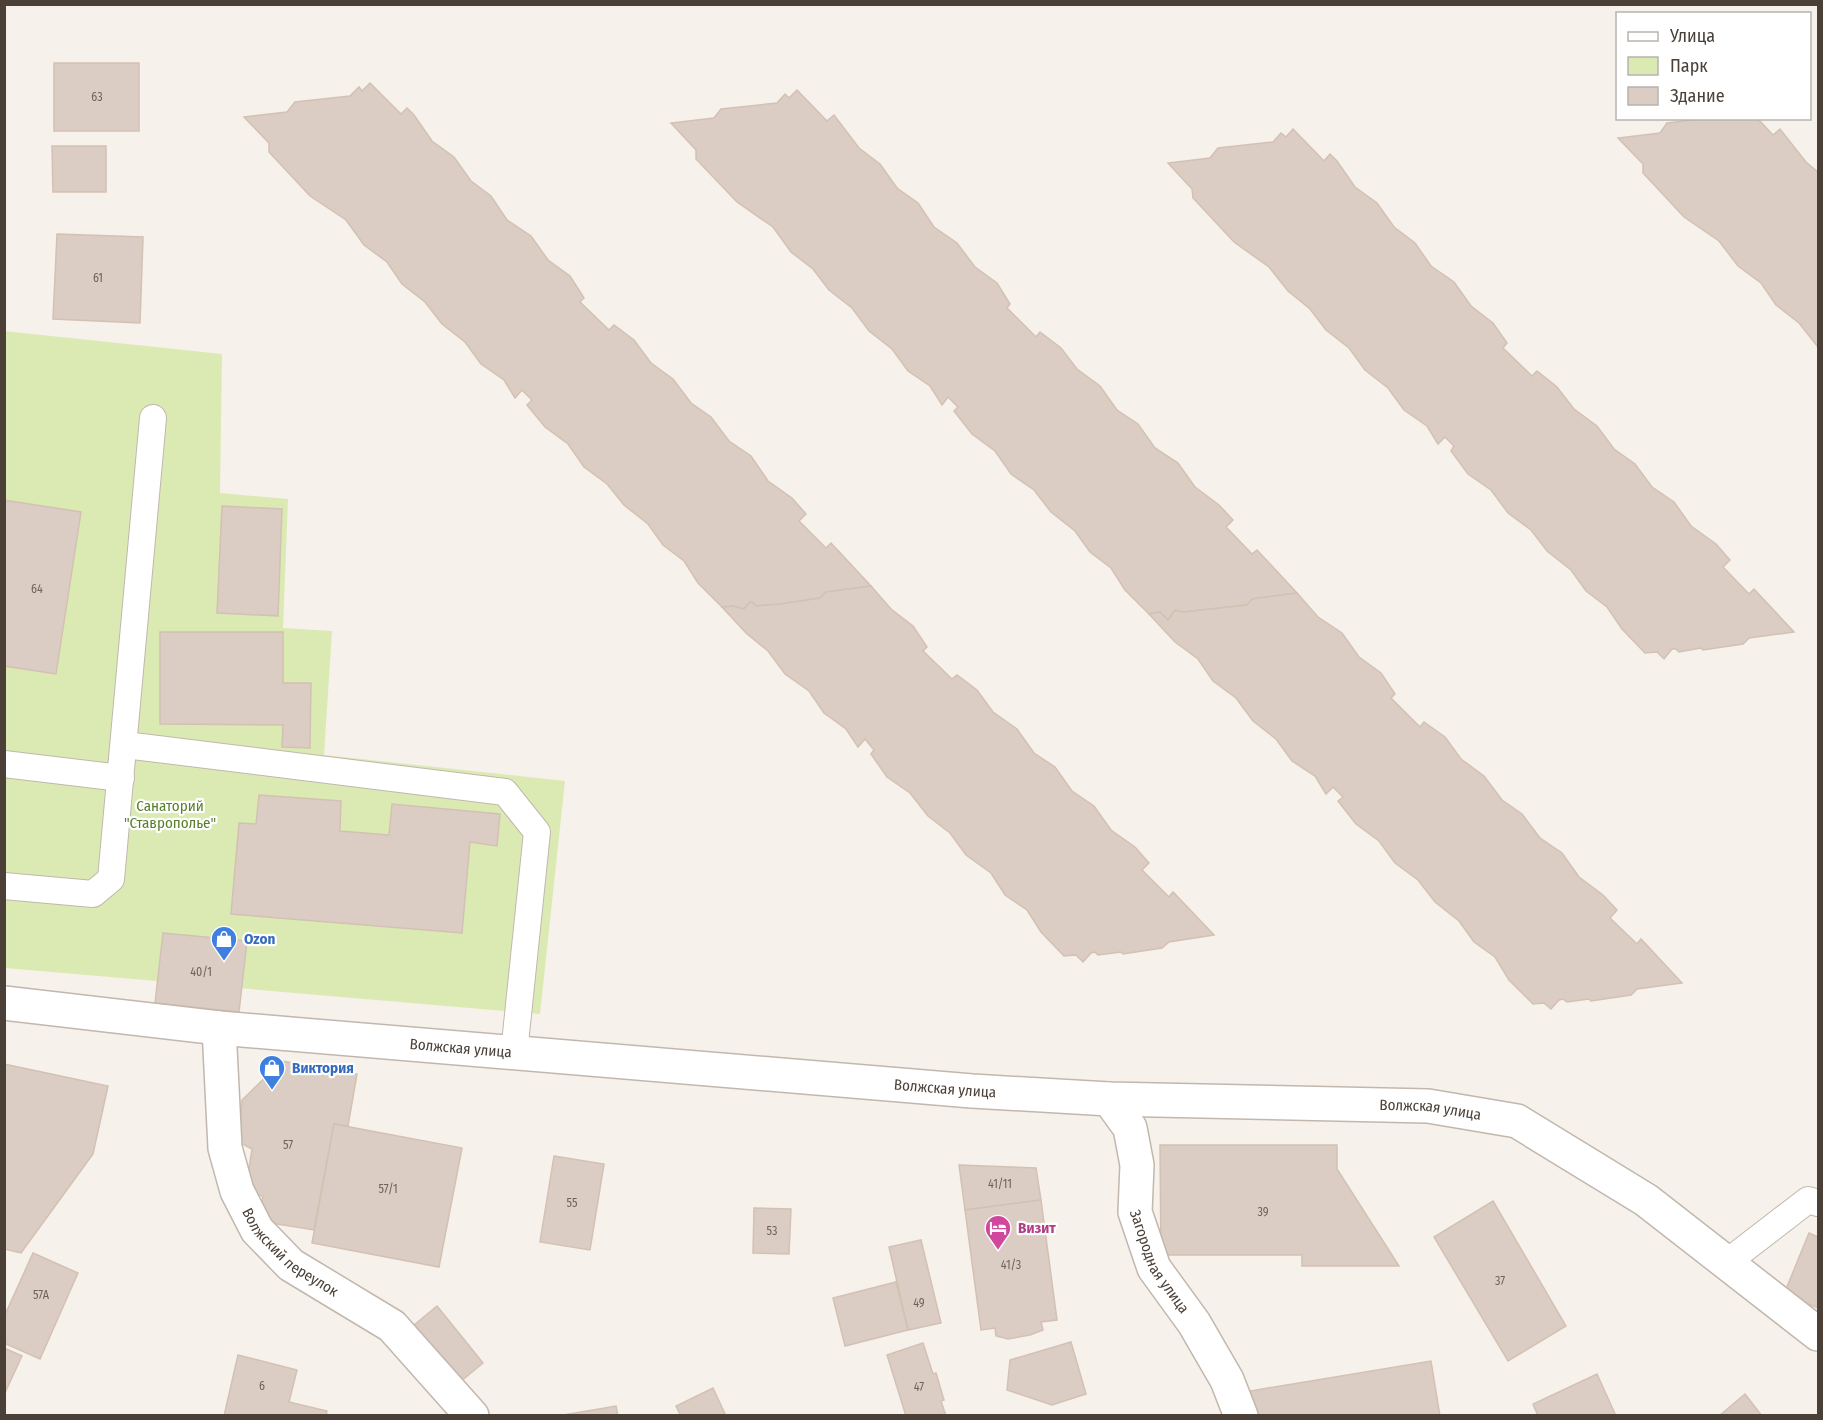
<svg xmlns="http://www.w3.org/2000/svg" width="1823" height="1420" font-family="'Fira Sans Condensed',sans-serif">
<rect width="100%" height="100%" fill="#f6f1eb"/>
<path fill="#dbeab3" d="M4 331 222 354 220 493 288 499 283 628 332 631 324 755 565 781 540 1014 5 968Z"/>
<g fill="#dbcdc3" stroke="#d3c1b3" stroke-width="1.5">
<rect x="54" y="63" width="85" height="68"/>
<path d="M370 83 401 114 407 108 414 115 432 141 454 157 471 181 491 196 507 220 531 236 548 260 570 276 584 298 580 302 609 330 614 325 634 340 651 363 673 379 691 403 711 417 729 441 751 456 768 481 792 498 806 514 799 521 826 548 831 543 871 586 826 592 820 598 780 604 756 606 752 602 749 603 741 613 733 606 722 607 698 583 684 561 663 545 648 524 624 505 607 484 584 467 568 444 545 427 527 405 532 400 522 390 515 398 504 380 481 364 465 342 442 324 425 302 402 284 387 262 364 245 346 220 310 196 269 152V143L244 117 287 112 295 102 350 96 359 87 362 91Z"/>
<path d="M797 90 827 121 834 115 859 148 880 164 897 188 918 203 934 227 957 243 975 267 997 283 1010 304 1007 308 1036 337 1040 332 1061 348 1077 369 1100 386 1117 410 1138 424 1155 448 1178 463 1195 487 1219 505 1233 520 1226 527 1252 554 1257 550 1297 593 1252 599 1247 605 1183 612 1175 610 1168 620 1160 612 1149 614 1125 590 1111 568 1090 552 1075 531 1051 512 1034 490 1011 474 995 451 972 434 954 411 958 407 948 397 942 405 930 386 908 371 892 349 869 331 852 308 829 290 813 269 791 252 773 227 737 202 696 159V150L671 123 714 118 721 109 777 103 785 94 789 98Z"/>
<path d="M1709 118H1757L1773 135 1780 129 1806 162 1818 172V347L1799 323 1776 305 1761 283 1738 266 1719 241 1684 217 1643 173V164L1618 138 1660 133 1667 123Z"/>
<path d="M1293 129 1324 161 1330 154 1337 161 1355 187 1377 203 1394 227 1415 243 1431 266 1454 282 1471 306 1493 323 1507 343 1503 348 1532 376 1537 371 1557 387 1574 409 1597 426 1614 449 1635 464 1652 487 1674 502 1691 526 1716 544 1730 560 1723 567 1749 594 1754 589 1794 632 1749 638 1743 644 1703 650 1701 648 1679 652 1676 649H1672L1664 659 1657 652 1645 653 1622 629 1607 607 1586 591 1571 570 1547 551 1531 530 1508 513 1491 490 1468 474 1451 451 1454 446 1445 437 1438 444 1427 426 1404 410 1388 388 1365 370 1349 348 1326 330 1310 309 1288 291 1269 267 1234 242 1193 198 1192 189 1168 163 1210 158 1218 148 1273 142 1281 133 1286 137Z"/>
<path d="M52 146H106V192H53Z"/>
<path d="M57 234 143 237 140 323 53 319Z"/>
<path d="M4 500 81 512 56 674 4 666Z"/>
<path d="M222 506 282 509 278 616 217 613Z"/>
<path d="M871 586 891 609 913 626 927 647 923 651 952 679 957 675 977 690 993 712 1017 729 1034 753 1055 767 1072 791 1094 806 1111 830 1135 847 1149 863 1142 870 1169 897 1173 892 1214 935 1169 942 1162 948 1123 954 1121 952 1098 955 1095 952 1091 953 1083 962 1076 955 1064 956 1041 932 1027 910 1005 895 991 873 966 855 950 833 928 816 910 793 887 777 871 754 874 750 865 739 858 747 846 729 824 713 809 691 785 674 768 651 746 633 722 607 733 606 744 609 749 603 752 602 756 606 780 604 820 598 826 592Z"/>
<path d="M1297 593 1318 617 1342 633 1359 657 1381 673 1395 694 1391 698 1420 727 1424 722 1445 737 1461 759 1484 776 1502 800 1522 814 1540 838 1562 853 1579 877 1603 895 1617 910 1610 918 1637 944 1641 939 1682 983 1637 989 1631 995 1591 1001 1589 999 1567 1002 1563 999 1559 1000 1551 1009 1544 1003 1533 1004 1509 980 1495 957 1474 942 1459 921 1435 902 1418 880 1395 863 1379 841 1356 824 1338 801 1343 797 1333 787 1326 794 1315 776 1292 761 1276 739 1253 721 1236 698 1213 681 1198 659 1175 642 1149 614 1160 612 1168 620 1175 610 1183 612 1247 605 1252 599Z"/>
<path d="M160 632H283V683H311L310 748 282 747 283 725 160 724Z"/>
<path d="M259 795 341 801 340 831 389 835 392 804 500 814 497 846 470 842 462 933 231 914 239 823 256 824Z"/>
<path d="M163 933 247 941 239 1012 155 1003Z"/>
<path d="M282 1061 357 1074 348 1126 334 1124 314 1230 258 1221 263 1196 245 1193 252 1149 239 1142 242 1100Z"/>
<path d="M4 1064 108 1086 93 1154 21 1253 4 1249Z"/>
<path d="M334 1124 462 1148 439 1267 312 1243Z"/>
<path d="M1160 1145H1337V1169L1399 1266H1302V1255H1161Z"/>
<path d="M554 1156 604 1164 590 1250 540 1242Z"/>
<path d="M959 1165 1036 1168 1041 1200 965 1210Z"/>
<path d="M1041 1200 1057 1320 1041 1322 1043 1330 1030 1335 1008 1339 996 1336 995 1328 981 1330 965 1210Z"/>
<path d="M1493 1201 1566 1326 1508 1361 1434 1237Z"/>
<path d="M754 1208 791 1209 789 1254 753 1253Z"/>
<path d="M1809 1233 1818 1237V1308L1784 1294Z"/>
<path d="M921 1240 941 1323 908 1330 889 1247Z"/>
<path d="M33 1253 78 1273 40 1359 4 1343V1317Z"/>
<path d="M896 1282 908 1330 845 1346 833 1298Z"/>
<path d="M437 1306 483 1363 454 1387 408 1330Z"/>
<path d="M1071 1342 1086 1394 1052 1405 1007 1390 1010 1360Z"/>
<path d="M923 1343 933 1374 936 1373 944 1400 941 1401 946 1416H906L887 1355Z"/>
<path d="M4 1348 22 1356 4 1395Z"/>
<path d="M238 1355 297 1370 289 1402 327 1411 326 1416H224Z"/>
<path d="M1431 1361 1440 1416H1254L1250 1391Z"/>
<path d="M1597 1374 1616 1416H1538L1533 1404Z"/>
<path d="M713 1388 726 1416H681L676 1406Z"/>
<path d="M1745 1394 1762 1416H1719Z"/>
<path d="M616 1406 618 1416H564V1415Z"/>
</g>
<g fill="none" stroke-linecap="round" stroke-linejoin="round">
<g stroke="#c2b7ad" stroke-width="28">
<g id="service">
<path d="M125 745 505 792 537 832 514 1053"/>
<path d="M4 764 121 778"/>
<path d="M4 886 93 894 111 879 153 418"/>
<path d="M1726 1263 1808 1200 1818 1203"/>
</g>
</g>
<g stroke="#c2b7ad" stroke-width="36">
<g id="minor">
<path id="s1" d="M4 1003 219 1028 972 1091 1109 1099 1428 1106 1517 1121 1646 1200 1818 1334"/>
<path id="s2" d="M219 1028 225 1148 237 1191 257 1230 291 1265 392 1326 472 1416"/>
<path id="s3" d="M1109 1099 1130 1128 1137 1165 1135 1212 1154 1268 1194 1323 1227 1380 1241 1416"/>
</g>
</g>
<use href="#service" stroke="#fff" stroke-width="26"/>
<use href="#minor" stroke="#fff" stroke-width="33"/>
</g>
<defs>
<g id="shop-pin" transform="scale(1.35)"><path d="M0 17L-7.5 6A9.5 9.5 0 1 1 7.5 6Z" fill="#3f7fe0" stroke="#fff"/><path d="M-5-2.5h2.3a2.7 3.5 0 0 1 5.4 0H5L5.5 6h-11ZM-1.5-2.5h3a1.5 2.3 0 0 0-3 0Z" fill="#fff"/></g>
<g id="hotel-pin" transform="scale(1.35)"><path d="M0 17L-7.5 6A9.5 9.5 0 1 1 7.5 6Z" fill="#d1479c" stroke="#fff"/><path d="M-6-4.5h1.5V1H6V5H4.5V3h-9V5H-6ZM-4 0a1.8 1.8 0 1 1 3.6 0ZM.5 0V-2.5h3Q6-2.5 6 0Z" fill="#fff"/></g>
</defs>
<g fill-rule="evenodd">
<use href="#shop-pin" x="224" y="939"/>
<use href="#shop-pin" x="272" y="1068"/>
<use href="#hotel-pin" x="998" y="1228"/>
</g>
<g text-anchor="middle" stroke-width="4.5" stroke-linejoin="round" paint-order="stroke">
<g font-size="12" fill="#6e635b">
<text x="97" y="101">63</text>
<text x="98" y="282">61</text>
<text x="37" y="593">64</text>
<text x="201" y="976">40/1</text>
<text x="288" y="1149">57</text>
<text x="1000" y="1188">41/11</text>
<text x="388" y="1193">57/1</text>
<text x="572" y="1207">55</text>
<text x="1263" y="1216">39</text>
<text x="772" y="1235">53</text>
<text x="1011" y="1269">41/3</text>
<text x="1500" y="1285">37</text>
<text x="41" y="1299">57А</text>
<text x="919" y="1307">49</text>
<text x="262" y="1390">6</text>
<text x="919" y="1391">47</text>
</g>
<g font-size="15" fill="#587f29" stroke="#fff">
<text x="170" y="811">Санаторий<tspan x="170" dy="17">"Ставрополье"</tspan></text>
</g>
<g font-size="15" font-weight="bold" fill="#366cbe" stroke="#fff" text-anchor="start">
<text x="244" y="944">Ozon</text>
<text x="292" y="1073">Виктория</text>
</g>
<g font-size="15" fill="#4a4038" stroke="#fff">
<text dy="5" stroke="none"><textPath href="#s1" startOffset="459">Волжская улица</textPath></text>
<text dy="5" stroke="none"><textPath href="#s1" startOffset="945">Волжская улица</textPath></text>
<text dy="5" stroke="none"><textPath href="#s1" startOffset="1431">Волжская улица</textPath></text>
<text dy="5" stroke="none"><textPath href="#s2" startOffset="248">Волжский переулок</textPath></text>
<text dy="5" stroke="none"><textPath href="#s3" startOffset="176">Загородная улица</textPath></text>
</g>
<g font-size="15" font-weight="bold" fill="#b23c85" stroke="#fff" text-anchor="start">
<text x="1018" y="1233">Визит</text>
</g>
</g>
<rect width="1823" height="1420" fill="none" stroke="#4a4038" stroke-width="12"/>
<rect x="1616" y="12" width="195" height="108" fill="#ffffff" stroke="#b7b3af" stroke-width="1.5"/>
<rect x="1628" y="32" width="30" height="9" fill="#ffffff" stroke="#b7b3af" stroke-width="1.5"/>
<text x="1670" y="42" font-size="18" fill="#4a4038">Улица</text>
<rect x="1628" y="57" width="30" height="18" fill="#dbeab3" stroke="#b7b3af" stroke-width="1.5"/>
<text x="1670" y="72" font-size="18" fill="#4a4038">Парк</text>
<rect x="1628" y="87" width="30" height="18" fill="#dbcdc3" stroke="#b7b3af" stroke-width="1.5"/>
<text x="1670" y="102" font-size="18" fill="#4a4038">Здание</text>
</svg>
